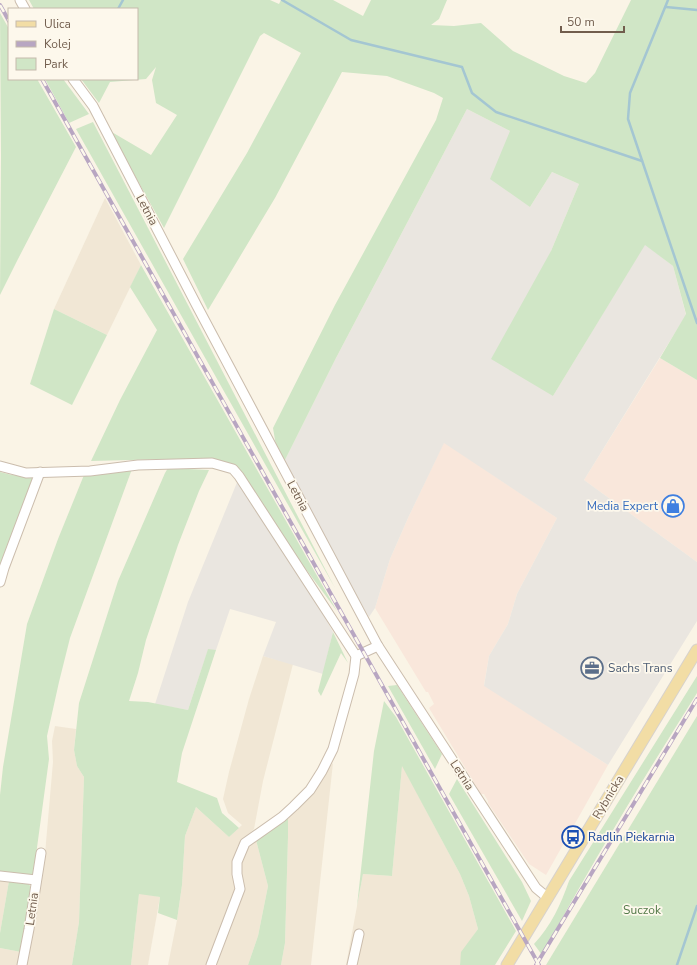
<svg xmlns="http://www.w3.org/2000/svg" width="697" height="965" font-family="'Nunito Sans',sans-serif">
<rect width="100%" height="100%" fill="#faf4e6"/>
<g fill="#f1e7d5">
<path d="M105 198 141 265 107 335 54 309Z"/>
<path d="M263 656 293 664 263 781 254 829 237 847 256 840 268 886 258 936 248 965H168L177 920 182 885 185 836 196 807 229 837 242 825 228 813 223 799 229 772 249 699Z"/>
<path d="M55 726 76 729 74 750 77 766 84 777 79 922 72 965H24L45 854 53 762 52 741Z"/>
<path d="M333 763 311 965H281L285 943 288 837V817Z"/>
<path d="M402 765 460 874 469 896 478 929 462 952 460 965H346L363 874 392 876Z"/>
<path d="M0 880 9 881 0 933Z"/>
<path d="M139 893 160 897 148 965H131Z"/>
<path d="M0 948 21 952 18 965H0Z"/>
</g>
<g fill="#f9e7db">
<path d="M660 358 697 380V562L584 480Z"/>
<path d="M444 442 557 518 517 594 508 624 489 656 484 685 608 765 546 875 529 864 488 803V801L484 794H481L429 708 434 704 428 692H426L375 608 390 559 408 518Z"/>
</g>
<g fill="#eae6e0">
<path d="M467 109 510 131 530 207 552 172 579 184 551 251 553 396 645 244 673 266 686 315 584 480 697 562V621L608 765 484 686 489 656 508 624 517 594 557 518 444 443 408 518 390 559 375 608 369 617 307 509 284 462 336 358Z"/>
<path d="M238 480 307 586 333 632 323 674 263 656 276 622 230 609 216 650H208L188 710 155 704 188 602Z"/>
</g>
<g fill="#d0e6c6">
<path d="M29 0H270L279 4 281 0H333L363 16 371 0H447L439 19 431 25 454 26 481 23 513 51 564 76 586 83 595 73 631 0H697V380L660 358 686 314 673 266 645 245 553 396 491 359 551 251 579 184 552 172 530 207 490 179 510 131 467 109 336 358 284 462 276 446 273 428 335 305 436 120 443 98 434 93 387 76 342 72 275 198 208 310 183 259 247 153 301 53 264 33 260 36 164 228 110 131 151 155 177 115 156 103 152 80 156 67 146 79 110 82 99 103 81 79H137V9H34Z"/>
<path d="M0 13 9 29V79H37L76 147 18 259 0 295 1 156Z"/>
<path d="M45 79H63L89 114 69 123Z"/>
<path d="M93 122 335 588 76 129Z"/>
<path d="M141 265 337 611 279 533 238 469 223 461 170 459 91 461 120 400 157 330 130 287Z"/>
<path d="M54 309 107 335 72 405 30 384Z"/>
<path d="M168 468 209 470 199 491 178 545 146 640 138 673 129 701 148 702 188 710 208 649 216 650 182 753 177 782 217 798 222 813 239 828 229 837 196 807 185 836 182 885 177 920 158 913 160 897 139 894 131 965H72L79 922 84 777 77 766 74 750 79 703 118 581 165 473Z"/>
<path d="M132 469 70 638 59 682 47 736 49 759 33 877 0 874V795L3 767 27 624 58 539 84 475Z"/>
<path d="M0 472 12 475 35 477 0 578Z"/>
<path d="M333 632 348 663 341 653 321 696 318 691Z"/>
<path d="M697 676V693C643 779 590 866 542 955L534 944C551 926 561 904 569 881Z"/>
<path d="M397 685 442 754 435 769 388 686Z"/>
<path d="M384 701 396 717 516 931 495 965H460L461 952 478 929 469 896 460 874 402 766 392 876 363 874 357 906 374 751Z"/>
<path d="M697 716V965H546Z"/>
<path d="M457 779 522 882 531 901 522 921 449 794Z"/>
<path d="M288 817V837L285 943 281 965H248L258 936 268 886 256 840Z"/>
<path d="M9 881 27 882 31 887 21 952 0 948V933Z"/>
</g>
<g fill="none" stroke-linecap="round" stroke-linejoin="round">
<g stroke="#a4c6d2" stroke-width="2.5">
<path d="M282 0 351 40 462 67 472 93 496 112 642 161"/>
<path d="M668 0 630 93 628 119 697 323"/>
<path d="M666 7 697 10"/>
<path d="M118 9 123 0"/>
<path d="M677 965 697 906"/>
</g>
<g stroke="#cbbdad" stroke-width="11">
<g id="minor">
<path d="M20 0 25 9"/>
<path d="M73 79 93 106 197 306 378 646 536 888 548 898"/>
<path d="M0 466 26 473 90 471 138 465 212 463 233 469 239 476 356 656 354 674 333 749 322 771 310 790 294 806 282 817 245 843 237 862V874L240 889 211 965"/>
<path d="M0 582 4 568 40 472"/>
<path d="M356 656 378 646"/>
<path d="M0 876 36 880"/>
<path d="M22 965 29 929 41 853"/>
<path d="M352 965 359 934"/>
</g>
</g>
<g stroke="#d7d2cd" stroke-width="13">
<path id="major" d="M507 965 697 650"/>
</g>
<use href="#minor" stroke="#fff" stroke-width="9"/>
<use href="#major" stroke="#f2dda5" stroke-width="11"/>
<g stroke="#b8a6c2" stroke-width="4">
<g id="rail">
<path d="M0 5 9 21"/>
<path d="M42 79 539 965"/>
<path d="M536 965 697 699"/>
</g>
</g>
<use href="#rail" stroke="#fdf8ec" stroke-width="2.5" stroke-dasharray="8" stroke-linecap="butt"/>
</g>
<defs>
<g id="shop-ring" transform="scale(1.15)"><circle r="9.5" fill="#fdf8ec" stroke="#3f7fe0" stroke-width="1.5"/><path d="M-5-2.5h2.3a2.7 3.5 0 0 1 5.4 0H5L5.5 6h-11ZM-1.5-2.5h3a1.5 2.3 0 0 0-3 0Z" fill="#3f7fe0"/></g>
<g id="office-ring" transform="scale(1.15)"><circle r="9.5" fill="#fdf8ec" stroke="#5c6f8a" stroke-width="1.5"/><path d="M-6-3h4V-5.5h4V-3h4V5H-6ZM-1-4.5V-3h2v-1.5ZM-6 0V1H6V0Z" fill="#5c6f8a"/></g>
<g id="bus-ring" transform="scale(1.15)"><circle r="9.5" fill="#fdf8ec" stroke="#1a4fb4" stroke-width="1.5"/><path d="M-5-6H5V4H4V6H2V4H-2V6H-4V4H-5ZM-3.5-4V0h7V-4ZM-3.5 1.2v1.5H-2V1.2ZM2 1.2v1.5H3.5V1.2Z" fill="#1a4fb4"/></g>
</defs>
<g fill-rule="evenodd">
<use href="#shop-ring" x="673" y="506"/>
<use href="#office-ring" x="592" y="668"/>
<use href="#bus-ring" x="573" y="837"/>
</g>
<g text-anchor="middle" stroke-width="3.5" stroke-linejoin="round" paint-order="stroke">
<g font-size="12" fill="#715d4d" stroke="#fdf8ec">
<text transform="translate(147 210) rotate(62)" y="4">Letnia</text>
<text transform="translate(298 496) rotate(62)" y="4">Letnia</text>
<text transform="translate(462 775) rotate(57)" y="4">Letnia</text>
<text transform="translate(608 797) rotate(-59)" y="4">Rybnicka</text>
<text transform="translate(32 909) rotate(-82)" y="4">Letnia</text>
</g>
<g font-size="12" fill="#366cbe" stroke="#fdf8ec" text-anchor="end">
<text x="658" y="510">Media Expert</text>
</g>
<g font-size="12" fill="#4e5e75" stroke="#fdf8ec" text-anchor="start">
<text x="608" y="672">Sachs Trans</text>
</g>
<g font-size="12" fill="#164399" stroke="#fdf8ec" text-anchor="start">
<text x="588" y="841">Radlin Piekarnia</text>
</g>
<g font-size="12" fill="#547a49" stroke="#fdf8ec">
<text x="642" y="914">Suczok</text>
</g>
</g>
<rect x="8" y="8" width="130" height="72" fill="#fdf8ec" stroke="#c5baac"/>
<rect x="16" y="21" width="20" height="6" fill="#f2dda5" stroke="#c5baac"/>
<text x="44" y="28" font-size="12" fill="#715d4d">Ulica</text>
<rect x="16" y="41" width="20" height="6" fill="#b8a6c2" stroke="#c5baac"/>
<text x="44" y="48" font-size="12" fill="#715d4d">Kolej</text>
<rect x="16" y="58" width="20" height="12" fill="#d0e6c6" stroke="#c5baac"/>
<text x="44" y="68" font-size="12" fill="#715d4d">Park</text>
<path d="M561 26v6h63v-6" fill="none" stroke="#715d4d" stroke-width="2"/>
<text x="567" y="26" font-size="12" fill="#715d4d" stroke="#fdf8ec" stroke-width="3" paint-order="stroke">50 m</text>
</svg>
